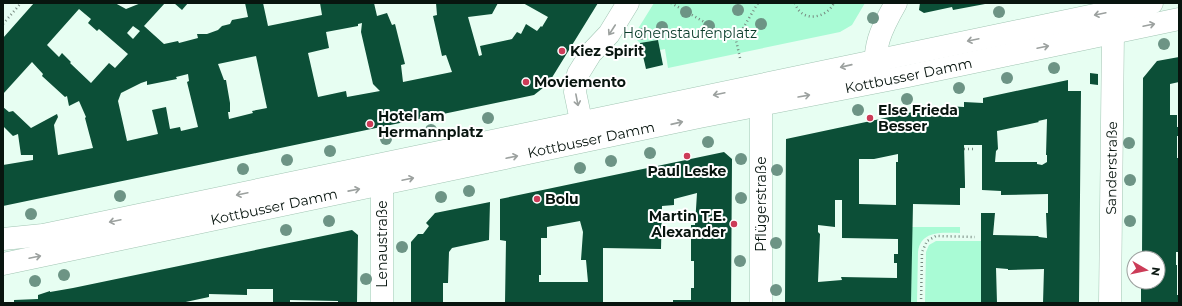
<svg xmlns="http://www.w3.org/2000/svg" width="1182" height="306" font-family="Montserrat,sans-serif">
<rect width="100%" height="100%" fill="#e7fef2"/>
<g fill="#a9fbd5">
<path d="M654 3H865L852 25 840 32 668 68 665 49 660 50 658 40 640 43 637 40 636 32Z"/>
<path d="M912 227H960V233C942 233 921 230 918 252L917 303H911Z"/>
<path d="M936 241H981V303H925L926 252 929 245Z"/>
</g>
<g fill="#0c4f37" fill-rule="evenodd">
<path d="M34 3H115L126 9 141 3H165L144 26 164 44 178 41 179 43 198 38 197 34H207L218 30 222 26 230 24 232 20 248 17 245 3H263L268 26 322 15 320 3H374L377 16 387 13 392 25 395 24 405 64 401 65 403 82 452 72 446 55 442 56 433 16 437 15 436 3H498L492 14 468 17 479 56 482 55 480 46 512 39 517 32 521 34 526 24 537 31 541 26 542 27 548 17 523 3H598L548 84 534 95 3 206V165L33 160V155H21L18 134 13 136 3 126V107L9 112 13 111 31 128 57 114 58 117 54 125 58 155 93 148 85 118 86 117 79 101 69 106 67 96 65 97 42 76 43 74 32 62 3 94V38ZM79 9 91 19 88 23 97 31 99 29 128 54 115 68 109 63 91 83 70 63 71 62 62 53 59 57 47 45ZM362 23 361 32 373 84 380 91 347 97 346 91 318 97 308 53 329 48 326 32 358 26V24ZM133 26 140 31 133 39 127 33ZM256 56 267 108 252 111 253 113 229 119 228 112H230V103L226 80H224L218 64ZM188 74 189 81 187 82 198 127 181 131 180 127 170 129 166 107 152 110 158 134 127 141 118 101 121 93 141 83 147 81V85L177 79 176 77Z"/>
<path d="M174 3H188L182 10Z"/>
<path d="M920 3H985V4L953 10 952 7 924 13 919 10Z"/>
<path d="M658 40 663 65 646 69 640 43Z"/>
<path d="M1179 57V82L1170 84V115H1177V127H1179V136H1177V158H1179V252H1176V265H1177V295H1179V303H1141V282H1158V258H1142L1143 78 1157 61Z"/>
<path d="M1090 73 1098 74V85L1090 84Z"/>
<path d="M1068 80V91H1081L1079 303H1043L1044 269 1008 270V269L996 268 997 303H981V213H995L993 235 1038 236 1039 237 1047 238 1046 213H1048V194L1001 195V191L982 190V145H964L965 183V188H960V205L913 204 911 303H785L786 139 913 112 929 114V109L947 110V106L964 107V102L983 103V98ZM1047 119 1046 155H1047V162L1042 165 1037 164V162H995L996 151 998 149 997 131 1039 122 1038 121ZM898 154V162H896V205L859 204V159H874ZM835 200H842V238L898 239V254H894V263H897V278L841 277 842 280 818 282 820 234 818 232V225L835 227Z"/>
<path d="M724 152 732 159 731 303H673V300H691V288H694V261H691V225H695L697 193 674 199V205L662 206 661 249 603 248V303H505L506 241 500 240V199ZM580 221 583 232 581 260H586L588 282H539V275H541V238H547V227Z"/>
<path d="M490 202 489 240 452 248 449 252 448 283H443V303H411V242L418 234H423L429 226 426 223 435 213Z"/>
<path d="M352 230 358 235 357 303H338V301L290 300V303H273V289H247V295L209 294V297L181 303H14V300L38 299V295L50 291V292L73 288Z"/>
</g>
<g fill="none" stroke-linecap="round" stroke-linejoin="round">
<g stroke="#a1c5b3" stroke-width="23">
<g id="minor">
<path d="M876 79C873 46 880 31 896 3"/>
<path d="M585 140 575 92 578 74 591 53 609 34 628 3"/>
<path d="M382 303V184"/>
<path d="M761 303V105"/>
<path id="s1" d="M1110 303 1113 32"/>
</g>
</g>
<g stroke="#a1c5b3" stroke-width="23">
<g id="secondary">
<path d="M3 239 43 235 1152 3"/>
<path id="s2" d="M3 264 699 117 908 76 1179 19"/>
</g>
</g>
<g stroke="#76887f" stroke-width="2.5" stroke-dasharray="1 3" stroke-linecap="butt">
<path d="M671 3 736 40"/>
<path d="M795 3C801 23 826 19 834 3"/>
<path d="M3 24 21 3"/>
<path d="M740 58 736 40 758 3"/>
<path d="M964 149H975"/>
<path d="M921 303 922 252 927 241 936 236 975 237"/>
</g>
<use href="#minor" stroke="#fff" stroke-width="22"/>
<use href="#secondary" stroke="#fff" stroke-width="22"/>
</g>
<g fill="#6d9485">
<circle cx="738" cy="10" r="6"/>
<circle cx="686" cy="12" r="6"/>
<circle cx="999" cy="12" r="6"/>
<circle cx="873" cy="18" r="6"/>
<circle cx="761" cy="24" r="6"/>
<circle cx="709" cy="26" r="6"/>
<circle cx="662" cy="27" r="6"/>
<circle cx="641" cy="34" r="6"/>
<circle cx="1164" cy="44" r="6"/>
<circle cx="1054" cy="68" r="6"/>
<circle cx="1007" cy="78" r="6"/>
<circle cx="959" cy="88" r="6"/>
<circle cx="907" cy="99" r="6"/>
<circle cx="858" cy="110" r="6"/>
<circle cx="488" cy="118" r="6"/>
<circle cx="431" cy="130" r="6"/>
<circle cx="386" cy="139" r="6"/>
<circle cx="708" cy="142" r="6"/>
<circle cx="1129" cy="143" r="6"/>
<circle cx="330" cy="151" r="6"/>
<circle cx="650" cy="153" r="6"/>
<circle cx="741" cy="159" r="6"/>
<circle cx="287" cy="160" r="6"/>
<circle cx="611" cy="161" r="6"/>
<circle cx="580" cy="168" r="6"/>
<circle cx="243" cy="169" r="6"/>
<circle cx="777" cy="170" r="6"/>
<circle cx="1130" cy="180" r="6"/>
<circle cx="469" cy="191" r="6"/>
<circle cx="120" cy="196" r="6"/>
<circle cx="441" cy="197" r="6"/>
<circle cx="741" cy="198" r="6"/>
<circle cx="31" cy="214" r="6"/>
<circle cx="329" cy="221" r="6"/>
<circle cx="1130" cy="221" r="6"/>
<circle cx="286" cy="230" r="6"/>
<circle cx="776" cy="243" r="6"/>
<circle cx="402" cy="247" r="6"/>
<circle cx="740" cy="261" r="6"/>
<circle cx="64" cy="275" r="6"/>
<circle cx="366" cy="279" r="6"/>
<circle cx="35" cy="281" r="6"/>
<circle cx="776" cy="290" r="6"/>
</g>
<defs><path id="oneway-shaft" d="M-6 0H5M1.5-3L5.5 0L1.5 3" fill="none" stroke-width="1.6" stroke-linecap="round" stroke-linejoin="round"/></defs>
<g stroke="#9ca19f">
<use href="#oneway-shaft" transform="translate(1100 14) rotate(168)"/>
<use href="#oneway-shaft" transform="translate(1149 25) rotate(-12)"/>
<use href="#oneway-shaft" transform="translate(612 30) rotate(123)"/>
<use href="#oneway-shaft" transform="translate(973 40) rotate(168)"/>
<use href="#oneway-shaft" transform="translate(1043 47) rotate(-12)"/>
<use href="#oneway-shaft" transform="translate(846 66) rotate(167)"/>
<use href="#oneway-shaft" transform="translate(719 94) rotate(168)"/>
<use href="#oneway-shaft" transform="translate(804 96) rotate(-10)"/>
<use href="#oneway-shaft" transform="translate(577 100) rotate(79)"/>
<use href="#oneway-shaft" transform="translate(677 123) rotate(-13)"/>
<use href="#oneway-shaft" transform="translate(512 157) rotate(-12)"/>
<use href="#oneway-shaft" transform="translate(408 179) rotate(-12)"/>
<use href="#oneway-shaft" transform="translate(354 190) rotate(-11)"/>
<use href="#oneway-shaft" transform="translate(242 194) rotate(168)"/>
<use href="#oneway-shaft" transform="translate(115 221) rotate(168)"/>
<use href="#oneway-shaft" transform="translate(35 257) rotate(-12)"/>
</g>
<g fill="#cc3c58" stroke="#fff" stroke-width="1.5">
<circle cx="562" cy="51" r="4"/>
<circle cx="526" cy="82" r="4"/>
<circle cx="870" cy="118" r="4"/>
<circle cx="370" cy="124" r="4"/>
<circle cx="687" cy="156" r="4"/>
<circle cx="537" cy="199" r="4"/>
<circle cx="734" cy="224" r="4"/>
</g>
<g text-anchor="middle" stroke-width="4" stroke-linejoin="round" paint-order="stroke">
<g font-size="14" fill="#0a3d2b" stroke="#fff">
<text x="690" y="38">Hohenstaufenplatz</text>
</g>
<g font-size="14" font-weight="bold" fill="#08150f" stroke="#fff" text-anchor="start">
<text x="570" y="56">Kiez Spirit</text>
<text x="534" y="87">Moviemento</text>
<text x="878" y="115">Else Frieda<tspan x="878" dy="16">Besser</tspan></text>
<text x="378" y="121">Hotel am<tspan x="378" dy="16">Hermannplatz</tspan></text>
<text x="687" y="176" text-anchor="middle">Paul Leske</text>
<text x="545" y="204">Bolu</text>
<text x="726" y="221" text-anchor="end">Martin T.E.<tspan x="726" dy="16">Alexander</tspan></text>
</g>
<g font-size="14" fill="#08150f" stroke="#fff">
<text dy="5" stroke="none"><textPath href="#s2" startOffset="925">Kottbusser Damm</textPath></text>
<text dy="5" stroke="none"><textPath href="#s2" startOffset="601">Kottbusser Damm</textPath></text>
<text dy="5" stroke="none"><textPath href="#s1" startOffset="135">Sanderstraße</textPath></text>
<text transform="translate(761 204) rotate(-90)" y="5">Pflügerstraße</text>
<text dy="5" stroke="none"><textPath href="#s2" startOffset="277">Kottbusser Damm</textPath></text>
<text transform="translate(382 244) rotate(-90)" y="5">Lenaustraße</text>
</g>
</g>
<rect width="1182" height="306" fill="none" stroke="#08150f" stroke-width="8"/>
<g transform="translate(1146 270) rotate(99)"><circle r="19" fill="#ffffff" stroke="#9ca19f"/>
<path d="M0-3L7 15L0 10L-7 15Z" fill="#cc3c58"/>
<text y="-6" font-size="11" font-weight="bold" text-anchor="middle" fill="#08150f">N</text>
</g>
</svg>
